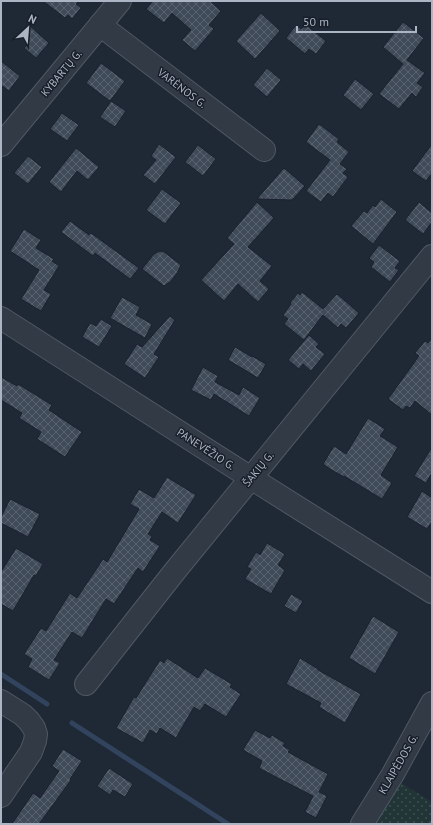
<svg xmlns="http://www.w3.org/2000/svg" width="433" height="825" font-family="'PT Sans',sans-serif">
<defs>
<pattern id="grass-dots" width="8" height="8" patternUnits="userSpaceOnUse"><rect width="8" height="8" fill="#213436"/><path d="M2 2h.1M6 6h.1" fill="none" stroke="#3f4f51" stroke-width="1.8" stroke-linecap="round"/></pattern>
<pattern id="building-cross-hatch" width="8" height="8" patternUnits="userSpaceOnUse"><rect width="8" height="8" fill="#404b5a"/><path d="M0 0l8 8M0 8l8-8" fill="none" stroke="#596370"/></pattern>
</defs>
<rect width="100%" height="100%" fill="#1f2835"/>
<path fill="url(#grass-dots)" d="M400 782 432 802V824H375Z"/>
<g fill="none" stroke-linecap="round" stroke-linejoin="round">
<g stroke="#32445d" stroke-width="5">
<path d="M1 674 47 704"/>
<path d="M72 723 228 824"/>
</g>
</g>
<g fill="url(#building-cross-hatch)" stroke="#1a212c">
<path d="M43 1H79L76 4 81 8 72 19 68 15 65 18Z"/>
<path d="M153 1H210L221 11 209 25 214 29 195 51 182 40 191 30 172 13 164 23 146 9Z"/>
<path d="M261 13 280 31 255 59 236 41Z"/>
<path d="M403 22 424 38 407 60 425 73 417 83 423 87 416 97 412 93 399 109 379 94 403 64 383 47Z"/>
<path d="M305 24 326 41 316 54 309 49 305 54 286 38 296 25 301 29Z"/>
<path d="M29 25 49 43 36 58 24 48 28 44 19 36Z"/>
<path d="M1 61 20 76 9 91 1 85Z"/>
<path d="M101 63 125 81 110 101 86 83Z"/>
<path d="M267 68 281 80 267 97 253 85Z"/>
<path d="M355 79 374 94 361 110 343 95Z"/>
<path d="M111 101 126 111 115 127 100 117Z"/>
<path d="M62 113 79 125 67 141 50 129Z"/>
<path d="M319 124 339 139 337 142 349 152 340 164 347 169 343 173 348 177 333 197 328 193 321 202 306 191 330 160 306 142Z"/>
<path d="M159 144 176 157 155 184 143 175 156 160 151 156Z"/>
<path d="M432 144V173L426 181 412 171Z"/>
<path d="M198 145 216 159 203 176 185 162Z"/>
<path d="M76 148 99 167 88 180 77 171 61 192 49 182Z"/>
<path d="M28 156 42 167 28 184 14 173Z"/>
<path d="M284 168 305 186 292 200 257 199Z"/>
<path d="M162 189 181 203 165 224 146 210Z"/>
<path d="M381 199 397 212 373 244 351 226 364 211 367 213 373 205 375 207Z"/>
<path d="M257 202 274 218 248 247 272 266 260 281 269 289 258 302 238 284 224 301 201 280 234 244 227 238Z"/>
<path d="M419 202 432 213V222L423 234 405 220Z"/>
<path d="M70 221 89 235 91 233 139 268 130 279 95 253 93 256 61 232Z"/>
<path d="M24 229 41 240 36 248 54 259 52 261 59 266 44 290 51 294 41 311 21 299 39 270 10 251Z"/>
<path d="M379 245 400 261 395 268 399 270 390 282 371 267 374 262 369 258Z"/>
<path d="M160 251 164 252 181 265 177 273 171 281 164 286 142 269 154 254Z"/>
<path d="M302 292 323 309 337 294 359 313 346 328 341 324 338 328 323 315 304 340 284 324 288 319 283 315 291 304 290 303 298 293 300 295Z"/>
<path d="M122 297 140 307 136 315 152 324 145 338 110 318Z"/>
<path d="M170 316 175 320 154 354 159 357 145 378 124 364 137 344 142 347Z"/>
<path d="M101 319 112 326 99 347 82 337 90 323 96 326Z"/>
<path d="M309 335 319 344 316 347 325 354 311 371 303 364 299 369 288 360Z"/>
<path d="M432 338V415L415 401 410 408 406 406 403 410 388 399 419 356 415 353 425 341 428 343Z"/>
<path d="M235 347 252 357V356L266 364 258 378 228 360Z"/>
<path d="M203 367 218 376 215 382 239 395 243 387 260 398 249 416 214 394 211 400 191 390Z"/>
<path d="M1 377 17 386 18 384 52 405 49 410 82 432 65 457 37 439 41 432 19 418 22 413 1 400Z"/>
<path d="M368 418 385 429 380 436 398 447 381 475 392 483 382 499 344 476V477L330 469 323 464 334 446 346 454Z"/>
<path d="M432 447V473L426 483 414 476Z"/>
<path d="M167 477 196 495 178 523 162 512 148 534 152 536 150 540 160 546 143 572 138 568 114 604 106 599 82 638 72 632 54 660 60 663 49 680 28 667 32 659 24 654 41 628 46 631 70 593 77 598 103 559 107 562 139 509 130 504 139 489 154 498Z"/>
<path d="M422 491 432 498V522L427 529 407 517Z"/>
<path d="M10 499 40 514 28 537 1 523V517Z"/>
<path d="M267 543 285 554 278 565 285 570 271 594 245 579 251 569 247 567 256 552 260 555Z"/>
<path d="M16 548 43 564 36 576 34 575 13 611 1 604V572Z"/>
<path d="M291 594 303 601 296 613 284 606Z"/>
<path d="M373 616 399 632 375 674 349 658Z"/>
<path d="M167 658 198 678 205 668 232 684 230 687 241 694 226 717 205 704 200 711 194 707 176 738 160 728 157 734 150 730 143 743 116 728 134 697 136 698 160 660 164 663Z"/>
<path d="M300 658 318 669V670L361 694 345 723 319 707 321 703 286 684Z"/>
<path d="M255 730 270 738 272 735 285 743 283 746 290 750 288 752 328 774 319 792 327 796 316 818 305 812 313 796 274 776 259 768 262 761 243 750Z"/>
<path d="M63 749 82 761 70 779 71 780 39 824H12L33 793 40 798 59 771 52 766Z"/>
<path d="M109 768 133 784 125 797 113 790 110 795 97 786Z"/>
</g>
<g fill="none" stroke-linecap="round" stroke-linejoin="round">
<g stroke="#505864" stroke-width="24">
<g id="minor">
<path d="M100 25 264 150"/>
<path d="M1 145 120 1"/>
<path d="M1 318 251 478 432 592"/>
<path d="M86 684 175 571 432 256"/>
<path d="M1 701 23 715 29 721 34 728 36 734 35 741 31 752 1 796"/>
<path d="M362 824 393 774 432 703"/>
</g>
</g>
<use href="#minor" stroke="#323a46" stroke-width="22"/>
</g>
<g text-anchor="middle" stroke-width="3" stroke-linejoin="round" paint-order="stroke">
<g font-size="11" fill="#acb5c3" stroke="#181f2a">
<text transform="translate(61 73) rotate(-50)" y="4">KYBARTŲ G.</text>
<text transform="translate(182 88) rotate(37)" y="4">VARĖNOS G.</text>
<text transform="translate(206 449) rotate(33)" y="4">PANEVĖŽIO G.</text>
<text transform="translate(258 469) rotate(-51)" y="4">ŠAKIŲ G.</text>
<text transform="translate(398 764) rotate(-60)" y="4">KLAIPĖDOS G.</text>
</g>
</g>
<rect width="433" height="825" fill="none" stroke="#acb5c3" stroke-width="4"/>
<g transform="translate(28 28) rotate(26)" stroke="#181f2a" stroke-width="3" paint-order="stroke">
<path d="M0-3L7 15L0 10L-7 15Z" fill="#acb5c3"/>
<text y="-6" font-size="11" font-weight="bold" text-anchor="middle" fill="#acb5c3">N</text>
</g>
<path d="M297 26v6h119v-6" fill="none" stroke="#acb5c3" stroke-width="2"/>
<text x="303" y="26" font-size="12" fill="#acb5c3" stroke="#181f2a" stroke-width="3" paint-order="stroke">50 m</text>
</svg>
